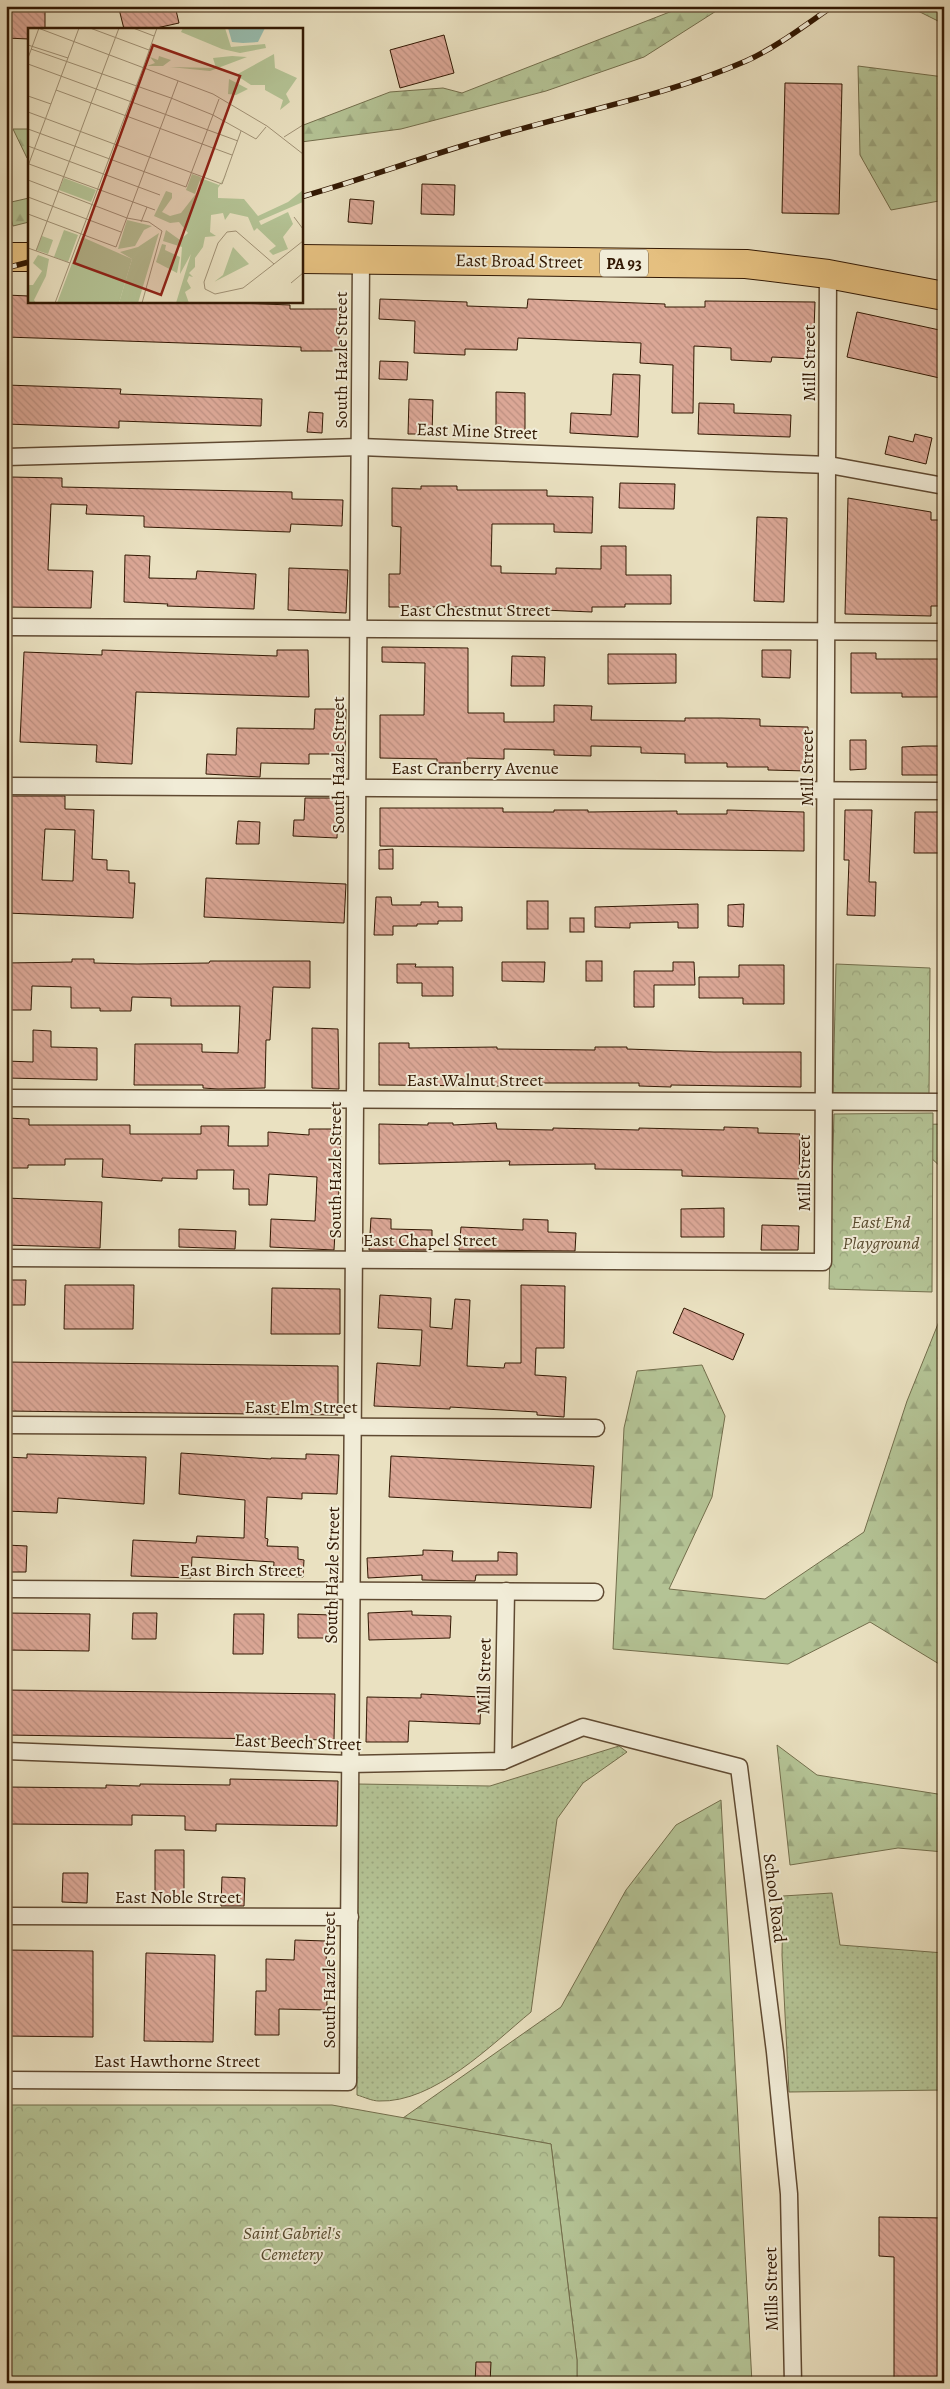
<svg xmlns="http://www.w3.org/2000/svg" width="950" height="2389" font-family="Alegreya,serif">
<defs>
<pattern id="grass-dots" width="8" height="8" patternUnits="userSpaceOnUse" patternTransform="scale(1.25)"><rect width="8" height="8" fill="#b4c395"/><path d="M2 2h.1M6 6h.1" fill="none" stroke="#9ba77f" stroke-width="1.8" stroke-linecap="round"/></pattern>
<pattern id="forest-firs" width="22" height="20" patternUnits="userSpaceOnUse" patternTransform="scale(1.25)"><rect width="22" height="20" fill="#b4c395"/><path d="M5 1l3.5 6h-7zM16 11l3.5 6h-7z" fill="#9ba77f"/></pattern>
<pattern id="park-crowns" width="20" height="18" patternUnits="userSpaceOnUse" patternTransform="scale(1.25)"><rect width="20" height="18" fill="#b4c395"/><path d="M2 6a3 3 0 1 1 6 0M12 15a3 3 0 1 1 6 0" fill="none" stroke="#9ba77f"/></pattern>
<pattern id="building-back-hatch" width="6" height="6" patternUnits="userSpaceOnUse" patternTransform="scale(1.25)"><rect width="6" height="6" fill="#dba796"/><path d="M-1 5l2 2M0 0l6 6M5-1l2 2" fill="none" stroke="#bc8f80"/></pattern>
</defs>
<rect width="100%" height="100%" fill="#eae1c1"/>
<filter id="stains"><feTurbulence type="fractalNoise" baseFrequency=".004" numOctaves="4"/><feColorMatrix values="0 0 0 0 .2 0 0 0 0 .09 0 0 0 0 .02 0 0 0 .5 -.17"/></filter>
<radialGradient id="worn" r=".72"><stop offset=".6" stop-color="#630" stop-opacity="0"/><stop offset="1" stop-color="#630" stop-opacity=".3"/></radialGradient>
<g fill="url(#grass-dots)" stroke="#736e4c">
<path d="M619 1746 627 1752 583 1783 557 1819 531 2012C491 2045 434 2103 379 2101 372 2101 364 2097 357 2095V1784L490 1786Z"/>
<path d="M832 1893 840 1945 944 1953V2090L789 2092 782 1955 783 1896Z"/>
</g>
<g fill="url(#forest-firs)" stroke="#736e4c">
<path d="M685 6H724L644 57 546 91 401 129 301 142V126L390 92 443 88 462 93Z"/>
<path d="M908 6H944V24Z"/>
<path d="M858 66 944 77V200L891 210 860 155Z"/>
<path d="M13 129H29V159L27 158Z"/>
<path d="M29 198V222L13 226 7 203Z"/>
<path d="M944 1124V1170L896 1125Z"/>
<path d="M944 1309V1667L870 1622 788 1664 613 1649 624 1428 637 1371 702 1365 725 1416 712 1497 669 1589 765 1599 864 1532 907 1401Z"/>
<path d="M777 1745 817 1775 944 1795V1852L898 1848 790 1865Z"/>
<path d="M721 1800 752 2383H577V2360L551 2144 403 2118 561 2007 626 1890 676 1825Z"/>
</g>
<g fill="url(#park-crowns)" stroke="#736e4c">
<path d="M836 964 930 968 929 1094 833 1093Z"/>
<path d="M933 1113 932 1292 829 1289 834 1114Z"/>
<path d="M6 2105H332L551 2144 577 2360V2383H6Z"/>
</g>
<g fill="url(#building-back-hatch)" stroke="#321803" fill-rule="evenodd">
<path d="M6 6H45V29H29V39L6 38Z"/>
<path d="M133 6H175L179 23 152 29H124L119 9Z"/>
<path d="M444 35 454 73 400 88 390 50Z"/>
<path d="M785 83 842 84 839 214 782 213Z"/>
<path d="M422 184 455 185 454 215 421 214Z"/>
<path d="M350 199 374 201 372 224 348 222Z"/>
<path d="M6 295 29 296V301H188L290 305V309H339V351H301V347L6 337Z"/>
<path d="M380 299 467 302V306L527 308 528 299 665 304V307H705V301L815 302 813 359 772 357 771 362 731 360V348L694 346 693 413H672L673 365 640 363 641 343 518 338 517 350 465 349V355L414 353 415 321 379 319Z"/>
<path d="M857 312 944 331V379L847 357Z"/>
<path d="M380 361 408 362 407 380 379 379Z"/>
<path d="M613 374 640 375 638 437 570 433 571 413 611 415Z"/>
<path d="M6 385 121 389 120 394 262 399 261 426 119 421V428L6 424Z"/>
<path d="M496 392 525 393V431H496Z"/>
<path d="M409 399 433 400 432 434H408Z"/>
<path d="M699 403 734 404V413L791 415 790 437 698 434Z"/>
<path d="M309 412 323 413 322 433 307 432Z"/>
<path d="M915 434 932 438 926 464 885 454 889 436 913 442Z"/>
<path d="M10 477 62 478V487L292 492V499L343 500 342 526 291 524 290 532 144 527V516L86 514 87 505 51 504 48 570 93 571 91 608 6 607Z"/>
<path d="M620 483 675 484 674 509 619 508Z"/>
<path d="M421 486H457V490H547V496L593 497 592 533 554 532V524H492L491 566H501V573L556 574V568L601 569V546H626V575H671V604H625V607H592V612L470 607H389V574H400L401 527 392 526V488L421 489Z"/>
<path d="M848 498 931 512V520H944V606H931V616L845 614Z"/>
<path d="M757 517 787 518 784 602 754 601Z"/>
<path d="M125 555 150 556 149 578 196 579 197 571 256 574 254 609 167 606 168 604 124 602Z"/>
<path d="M289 568 348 570 346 613 288 610Z"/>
<path d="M382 647 468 648V713H504V722H554V705L592 706 591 720 685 721V718H721L760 719V726L808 727V771L768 770V767H727V763H685V754L641 753V747L591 746V756L554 755V750L504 749V759L467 758V763H437V759L380 758V715H424L425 663 382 662Z"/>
<path d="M102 650 277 656V650H308L309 697 136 692 132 764 96 762 97 745 20 742 24 652 102 655Z"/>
<path d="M762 650H791L790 678 762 677Z"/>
<path d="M851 653H876V659H944V697H902V693H851Z"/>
<path d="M608 654H676V683L608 684Z"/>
<path d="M512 656 545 657 544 686H511Z"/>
<path d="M315 709H346L345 754H309V764L261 763 260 777 206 774 207 754 236 755 237 728 314 729Z"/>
<path d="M850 740H866V769L850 770Z"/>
<path d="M923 746H944V775H902V747Z"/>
<path d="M7 796H65V809L94 810 92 859 107 860V870L129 871V883H135L133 918 6 913ZM45 829 75 830 73 881 42 880Z"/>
<path d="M305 798H338L337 838 293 836 294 820H304Z"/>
<path d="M380 808H503V812H554V810H588V812L677 811V814H727V810L804 812V851L380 846Z"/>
<path d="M845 810H872L869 882H876L875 916 847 915 849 860H844Z"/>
<path d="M915 812H944V853H914Z"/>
<path d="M238 821 260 822 259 844H236Z"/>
<path d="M393 849V869H379V850Z"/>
<path d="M206 878 346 884 344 923 204 917Z"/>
<path d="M376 897H391L392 905H421V902H438V907H462V921H438V924H417V926H393V935H374Z"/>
<rect x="527" y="901" width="21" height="28"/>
<path d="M698 904V928H678V922L630 923V928L595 927V907Z"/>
<path d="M744 904 743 927 728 926V905Z"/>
<rect x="570" y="918" width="14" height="14"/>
<path d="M72 959H94V963L137 964 209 963 210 961H310V988L273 987 270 1040H266L265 1088 218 1089 203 1088V1085H134L135 1044H202V1052L238 1053 240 1006H171V998L132 997 131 1011H100V1008H71V987L32 986 31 1010H6V963L72 962Z"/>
<rect x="586" y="961" width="16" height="20"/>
<path d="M502 962H545L544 982 502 981Z"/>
<path d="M673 962H694L695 985H654V1007H634V971H673Z"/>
<path d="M397 964H416L415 967H453V996H422V983H397Z"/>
<path d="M739 965H784V1004H743V998H699V977H739Z"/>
<path d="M312 1028 338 1029 339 1089 312 1088Z"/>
<path d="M33 1030 51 1031V1047L97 1048V1080L6 1078V1061L33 1062Z"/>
<path d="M379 1043H409V1048L497 1047V1049L595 1050V1047H627V1049L714 1052H801V1087L671 1085V1087L639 1086V1083H542V1085L497 1086 379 1085Z"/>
<path d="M6 1118 29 1119V1125H130V1134H201V1126H229L228 1146H268V1132L309 1135V1129H341L338 1215H336L334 1250 270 1247 271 1219 315 1221 317 1177 269 1174 267 1205H249V1189H233L234 1170H197V1179L162 1178V1181L102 1177 103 1159H65V1165H28V1168H6Z"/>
<path d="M428 1123H453V1125L496 1123 497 1129 553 1130V1128L639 1130V1128L724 1130V1127L758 1128V1133L800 1134 799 1179 682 1176V1170L595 1169V1164L509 1165 510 1161 379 1164V1124L428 1125Z"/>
<path d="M6 1198 102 1202 100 1248 6 1245Z"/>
<path d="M724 1208V1237H681V1209Z"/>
<path d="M371 1218 391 1219V1229L432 1230V1250H369Z"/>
<path d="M523 1219 548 1220V1232L576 1233 575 1251 459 1250 461 1227 523 1230Z"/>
<path d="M762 1225 799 1226 798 1250H761Z"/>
<path d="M179 1229 236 1231 235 1249 179 1247Z"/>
<path d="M6 1280H26L25 1305H6Z"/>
<path d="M65 1285H134L133 1329H64Z"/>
<path d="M521 1285 565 1286 564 1348H536L535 1375 566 1377 564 1417 537 1415V1412L450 1407V1409L374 1406 377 1363 420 1366 422 1330 378 1328 380 1295 431 1298 430 1327 452 1329 455 1299 470 1300 467 1366 504 1368 505 1363H521Z"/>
<path d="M272 1288 340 1289V1334H271Z"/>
<path d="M684 1308 744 1334 733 1360 673 1333Z"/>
<path d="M6 1362 338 1366V1415L6 1411Z"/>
<path d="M181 1453 271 1459V1458L306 1459V1454L339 1455 337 1494 302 1493V1499L267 1497 265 1538 268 1539 267 1546 298 1547V1559L304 1560 303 1577 273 1576 274 1562 192 1557 191 1578 131 1576 133 1540 196 1543 197 1536 244 1538 245 1500 179 1494Z"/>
<path d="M27 1454 146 1457 144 1504 58 1498 57 1513 6 1511V1457L27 1458Z"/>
<path d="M391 1456 594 1466 591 1508 389 1497Z"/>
<path d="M6 1545 27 1546 26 1572H6Z"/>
<path d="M423 1550 453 1551 452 1561H498V1552L517 1553V1575H476L475 1581 422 1580V1575L368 1578 367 1558 423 1555Z"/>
<path d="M412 1611V1615L451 1616 450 1638 369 1640 368 1613Z"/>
<path d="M6 1613 90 1614 89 1651 6 1650Z"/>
<path d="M133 1613H157L156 1639H132Z"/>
<path d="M234 1614H264L263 1654H233Z"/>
<path d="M298 1614 333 1615V1638H298Z"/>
<path d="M6 1690 335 1694 334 1740 6 1735Z"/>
<path d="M421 1694 481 1697 480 1724 409 1721 408 1742H366L367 1697 421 1698Z"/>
<path d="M230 1779 338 1781 337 1826 216 1824V1831L185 1830V1816L132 1815V1825L6 1824V1787L106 1788V1785L140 1786V1784L230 1785Z"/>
<path d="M155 1850H184V1900L155 1899Z"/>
<path d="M63 1873H88L87 1903 62 1902Z"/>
<path d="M222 1877 245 1878 244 1906H221Z"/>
<path d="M295 1940 326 1941 327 2010 279 2009V2035H255L256 1991H266V1959L294 1960Z"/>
<path d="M6 1950 93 1951V2037L6 2036Z"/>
<path d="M146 1953 215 1955 213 2042 144 2041Z"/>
<path d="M879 2217 944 2218V2383H894V2257L879 2256Z"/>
<path d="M476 2362H491L490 2383H475Z"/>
</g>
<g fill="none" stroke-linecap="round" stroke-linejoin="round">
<g stroke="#604a32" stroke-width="19">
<g id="street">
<path d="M6 457 360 447 829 465 944 486"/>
<path d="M6 627 944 632"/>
<path d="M6 786 944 791"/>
<path d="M6 1098 944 1102"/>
<path d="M6 1258 823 1262 828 274"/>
<path d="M6 1425 596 1428"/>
<path d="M6 1589 595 1592"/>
<path d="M6 1751 349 1764 503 1761 583 1727 739 1767 775 2052 789 2194 793 2383"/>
<path d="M503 1761 506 1591"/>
<path d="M6 1916 350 1917"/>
<path d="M6 2080 348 2082 361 259"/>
</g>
</g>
<g stroke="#321803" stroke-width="30">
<g id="highway">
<path d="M6 257H29"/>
<path d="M301 259 746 264 828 274 944 296"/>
</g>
</g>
<use href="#street" stroke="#f1ecd7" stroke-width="16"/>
<use href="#highway" stroke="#e5c080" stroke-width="28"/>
<g stroke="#321803" stroke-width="5.5">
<g id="rail">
<path d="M301 197C367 178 431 154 496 136 580 111 666 96 746 61 777 47 805 25 833 6"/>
<path d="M6 268 29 262"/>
</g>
</g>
<use href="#rail" stroke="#f1ecd7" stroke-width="4" stroke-dasharray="11" stroke-linecap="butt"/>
</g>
<g text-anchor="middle" stroke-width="4" stroke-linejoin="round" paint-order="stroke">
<rect fill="#f1ecd7" stroke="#6b5843" stroke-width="1" x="600" y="249.5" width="48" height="27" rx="4"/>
<g font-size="16" font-weight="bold" fill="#321803">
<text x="624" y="269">PA 93</text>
</g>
<g font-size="18" fill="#321803" stroke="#f1ecd7">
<text transform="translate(519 261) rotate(1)" y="6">East Broad Street</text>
<text transform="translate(341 360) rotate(-90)" y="6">South Hazle Street</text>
<text transform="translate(809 363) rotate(-90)" y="6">Mill Street</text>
<text transform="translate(477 431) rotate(2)" y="6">East Mine Street</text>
<text x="475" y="616">East Chestnut Street</text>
<text transform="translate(338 765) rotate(-90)" y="6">South Hazle Street</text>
<text x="475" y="774">East Cranberry Avenue</text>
<text transform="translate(807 768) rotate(-90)" y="6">Mill Street</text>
<text x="475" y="1086">East Walnut Street</text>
<text transform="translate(335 1170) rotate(-90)" y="6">South Hazle Street</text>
<text transform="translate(804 1173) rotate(-90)" y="6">Mill Street</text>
<text x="430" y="1246">East Chapel Street</text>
<text x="301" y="1413">East Elm Street</text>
<text x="241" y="1576">East Birch Street</text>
<text transform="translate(332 1575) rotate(-89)" y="6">South Hazle Street</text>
<text transform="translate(484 1676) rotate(-89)" y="6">Mill Street</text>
<text transform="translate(298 1742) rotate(2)" y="6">East Beech Street</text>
<text x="178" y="1903">East Noble Street</text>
<text transform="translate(775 1898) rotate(83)" y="6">School Road</text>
<text transform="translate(329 1980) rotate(-90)" y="6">South Hazle Street</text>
<text x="177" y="2067">East Hawthorne Street</text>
<text transform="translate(771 2289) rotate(-91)" y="6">Mills Street</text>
</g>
<g font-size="18" font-style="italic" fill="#594b2f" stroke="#f1ecd7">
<text x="881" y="1228">East End<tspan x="881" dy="21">Playground</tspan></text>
<text x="292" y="2239">Saint Gabriel's<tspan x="292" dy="21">Cemetery</tspan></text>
</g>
</g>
<g transform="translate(28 28)">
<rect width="275" height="275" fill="#eae1c1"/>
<path d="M99 192 124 198 116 202 107 218 90 221ZM14 208 25 212 20 226 8 222ZM134 216 138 217 137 222 152 229 149 245 128 234ZM10 227 21 231 18 248 6 272 8 275H0V257H5L14 243 5 235Z" fill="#b4c395"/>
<path d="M155 0H197L203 19 237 16 238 20 212 25 194 21 153 4ZM246 26 247 40 269 50 258 66 262 74 252 82 255 72 237 62V57H223L208 47ZM131 28 143 32 135 38H119L127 35 122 29 130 32ZM204 28 219 29 182 43 142 39 188 40 185 30ZM201 51 220 61 208 67 200 66ZM200 145 190 160V170L216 171 230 188 260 174 275 162V174L231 193 233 197 260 184 265 196 255 209 260 221 245 227 241 223 248 218 229 200 226 203 220 189 202 185 197 192 195 185 183 187 182 204 188 208 177 209 175 219 167 230V239L161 245 165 249 161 248 159 253 163 260 157 264 161 275H148L163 226 152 246 154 219 135 213 138 202 152 212 160 205 151 194 142 195 126 188 138 163 144 165V170L134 184 142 188 153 185 174 158 170 149 191 157ZM131 205 110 275H91L104 231 92 224 110 219ZM205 219 221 236 186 254 195 247Z" fill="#b4c395"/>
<path d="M164 146 173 149 167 166 158 162ZM36 150 68 162 63 174 31 162ZM36 202 50 207 40 234 26 229ZM54 209 104 231 91 275H29Z" fill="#b4c395"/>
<path d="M200 0H237L230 14 215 15 204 14Z" fill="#98beb0"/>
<path fill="none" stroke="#a09175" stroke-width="1" d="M10 0 185 66 239 98 275 126M62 0 121 22M105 0 126 8M0 17 40 30M3 21 143 70 185 87 228 111 238 99M0 30 11 0M0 36 210 113M115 40 129 0M28 62 204 127M0 68 23 76M0 84 194 156 213 103M0 101 158 159 191 71M256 109 275 97M0 118 132 167M1 136 127 182M0 138 51 0M0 152 99 190 121 194 134 203 114 275M0 169 93 204M0 186 88 219 150 53M266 189 275 201M113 194 119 179M0 220 42 235M8 223 91 0M246 236 208 203 199 204 190 215 176 254 177 261 187 266 215 260 246 236 275 213M263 255 275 245M27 275 115 40"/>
<path fill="#8f2418" fill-opacity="0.15" stroke="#8f2418" stroke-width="2.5" d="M125 17 212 48 133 267 46 235Z"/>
<rect width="275" height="275" fill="none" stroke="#321803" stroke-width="2.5"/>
</g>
<rect width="950" height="2389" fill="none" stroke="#eae1c1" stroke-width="25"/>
<rect x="8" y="8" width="935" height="2374" fill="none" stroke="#321803" stroke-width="2.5"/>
<rect x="12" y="12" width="925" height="2364" fill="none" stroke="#321803"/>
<rect width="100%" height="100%" filter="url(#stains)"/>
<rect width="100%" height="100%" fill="url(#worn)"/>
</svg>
